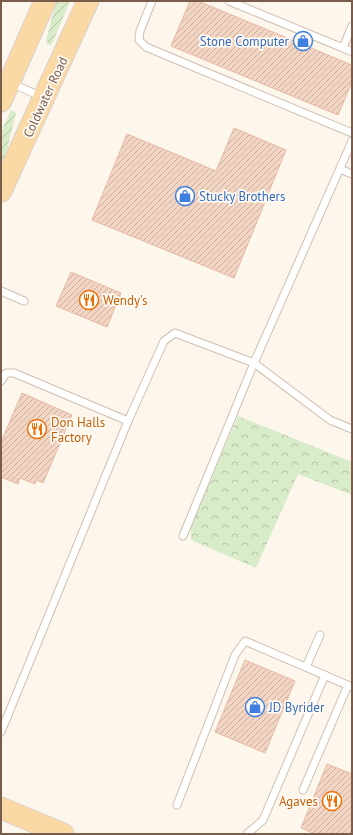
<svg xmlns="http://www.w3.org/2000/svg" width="353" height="835" font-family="'PT Sans',sans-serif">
<defs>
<pattern id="forest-crowns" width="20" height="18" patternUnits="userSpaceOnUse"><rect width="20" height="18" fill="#d8ecc9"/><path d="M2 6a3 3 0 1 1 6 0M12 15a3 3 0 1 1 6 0" fill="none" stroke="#b4c2a5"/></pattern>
<pattern id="garden-furrows" width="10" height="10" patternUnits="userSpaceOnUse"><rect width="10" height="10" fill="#d8ecc9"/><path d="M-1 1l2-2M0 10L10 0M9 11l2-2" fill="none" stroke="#b4c2a5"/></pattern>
<pattern id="building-hatch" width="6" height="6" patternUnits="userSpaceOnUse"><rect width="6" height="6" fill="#f3d5c3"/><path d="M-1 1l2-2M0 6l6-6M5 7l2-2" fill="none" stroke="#cab0a1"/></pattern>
</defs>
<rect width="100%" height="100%" fill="#fdf6ec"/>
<path fill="url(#forest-crowns)" d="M238 416 352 462V495L298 474 256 568 191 540V526Z"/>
<g fill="url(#garden-furrows)">
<path d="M56 1H70L52 44 50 46 46 41Z"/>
<path d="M11 110 16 113 7 150 1 164V132Z"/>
</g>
<g fill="url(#building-hatch)" stroke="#e6bba3">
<path d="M190 1H198L352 65V82L338 115 171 46Z"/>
<path d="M234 128 286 150 234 278 92 220 127 134 216 171Z"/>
<path d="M71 272 121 293 107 327 56 306Z"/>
<path d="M22 393 72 415 43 483 36 480 35 484 20 478 18 484 1 477V442Z"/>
<path d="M245 660 295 681 265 753 215 732Z"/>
<path d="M327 764 352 774V834H315L301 828Z"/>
</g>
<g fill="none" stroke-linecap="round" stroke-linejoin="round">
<g stroke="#d1beb0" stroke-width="9">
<g id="service">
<path d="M152 1 140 31 139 40 146 47 352 133"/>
<path d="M229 1 343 48"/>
<path d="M352 26 343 48 352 52"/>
<path d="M11 83 42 97"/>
<path d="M340 169 352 174"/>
<path d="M1 291 24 301"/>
<path d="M1 381 6 373H14L128 421"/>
<path d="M183 536 254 363 352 141"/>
<path d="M306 667 320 635"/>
<path d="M1 732 128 421 164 341 175 333 254 363 330 420 352 429"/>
<path d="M303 790 348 685"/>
<path d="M177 805 235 655 245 641 352 687"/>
<path d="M247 834 263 820 325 675"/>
</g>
</g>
<g stroke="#dad1cd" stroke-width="23">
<g id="primary">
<path d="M1 101 45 1"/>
<path d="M1 191 88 1"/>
<path d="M1 808 63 834"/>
</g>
</g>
<use href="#service" stroke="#fff" stroke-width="7"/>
<use href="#primary" stroke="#fbd9a5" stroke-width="21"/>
</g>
<defs>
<g id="shop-ring" transform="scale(1)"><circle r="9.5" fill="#fffaf3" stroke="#3f7fe0" stroke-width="1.5"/><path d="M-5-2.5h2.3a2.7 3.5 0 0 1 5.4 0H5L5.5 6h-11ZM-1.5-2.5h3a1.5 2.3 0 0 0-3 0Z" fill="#3f7fe0"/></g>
<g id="restaurant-ring" transform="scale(1)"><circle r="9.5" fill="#fffaf3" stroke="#e8710a" stroke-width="1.5"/><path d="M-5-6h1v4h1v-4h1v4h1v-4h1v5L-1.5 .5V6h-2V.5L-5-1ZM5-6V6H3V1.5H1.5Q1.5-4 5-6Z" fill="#e8710a"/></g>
</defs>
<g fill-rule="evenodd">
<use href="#shop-ring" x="303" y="41"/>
<use href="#shop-ring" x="185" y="196"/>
<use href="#restaurant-ring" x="89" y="300"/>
<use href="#restaurant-ring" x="37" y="429"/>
<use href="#shop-ring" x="255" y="707"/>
<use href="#restaurant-ring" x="332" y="801"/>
</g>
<g text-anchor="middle" stroke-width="3.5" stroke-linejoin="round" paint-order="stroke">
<g font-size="13" fill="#366cbe" stroke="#fffaf3" text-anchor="start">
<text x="289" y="46" text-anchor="end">Stone Computer</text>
<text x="199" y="201">Stucky Brothers</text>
<text x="269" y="712">JD Byrider</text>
</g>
<g font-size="13" fill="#7a5c4d" stroke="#fffaf3">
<text transform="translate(45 97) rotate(-65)" y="5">Coldwater Road</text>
</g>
<g font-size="13" fill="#c56008" stroke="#fffaf3" text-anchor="start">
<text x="103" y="305">Wendy's</text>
<text x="51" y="427">Don Halls<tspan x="51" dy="15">Factory</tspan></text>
<text x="318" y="806" text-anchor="end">Agaves</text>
</g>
</g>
<rect width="353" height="835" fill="none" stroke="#7a5c4d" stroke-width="4"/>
</svg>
